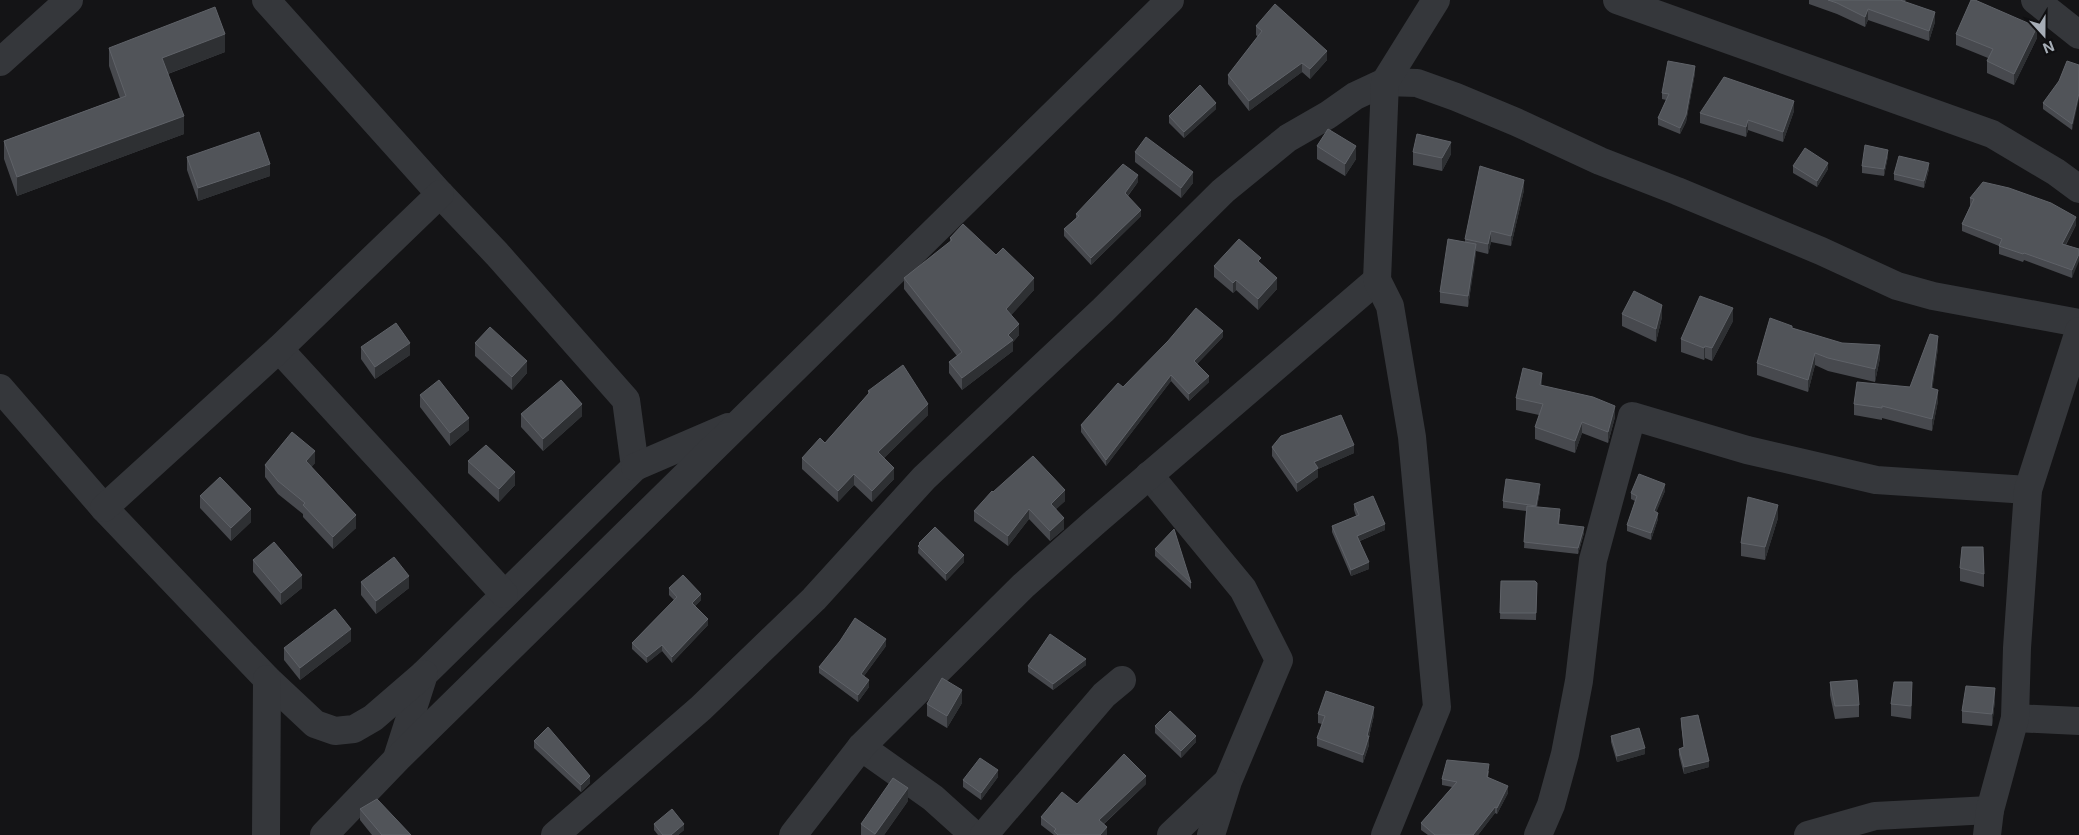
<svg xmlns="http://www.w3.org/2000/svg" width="2079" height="835" font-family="Inter,sans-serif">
<rect width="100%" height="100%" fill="#141416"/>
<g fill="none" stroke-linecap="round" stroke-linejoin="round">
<g stroke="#35373b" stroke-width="28">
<path d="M266 0 440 194 497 254 626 400 635 467 424 674 398 755"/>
<path d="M1617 0 1992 134 2056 172 2079 189"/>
<path d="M2035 0 2079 35"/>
<path d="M0 62 69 0"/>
<path d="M279 349 504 594"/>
<path d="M0 388 104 508 267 679 315 724 335 731 354 729 373 718 424 674"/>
<path d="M635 467 728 427"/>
<path d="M1149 475 1243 589 1279 660 1228 781 1211 835"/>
<path d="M104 508 279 349 440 194"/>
<path d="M2015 718 2079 721"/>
<path d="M861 747 933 798 974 835"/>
<path d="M266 835 267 679"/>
<path d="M324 835 397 759 1170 0"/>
<path d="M555 835 701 708 814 599 924 478 1103 310 1223 191 1288 138 1328 115 1355 96 1385 82 1417 83 1456 97 1516 122 1600 161 1677 191 1821 251 1897 286 1933 296 2079 323"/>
<path d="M793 835 861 747 1023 586 1095 522 1377 280"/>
<path d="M984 835 1104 695 1122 680"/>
<path d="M1171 835 1226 783"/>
<path d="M1385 835 1437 707 1412 437 1390 306 1377 280 1385 82 1436 0"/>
<path d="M1538 835 1551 805 1565 754 1579 681 1593 560 1632 416 1747 450 1876 480 2028 490"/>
<path d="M1808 835 1875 816 1990 810"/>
<path d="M1987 835 1990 810 2015 718 2017 648 2028 490 2079 331"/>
</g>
</g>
<g fill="#47494e">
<path d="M1809 0H1906L1904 2 1935 22 1929 41 1868 20 1865 27 1837 14 1809 4Z"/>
<path d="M1256 26 1327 60 1310 79 1302 72 1249 111 1228 84V75L1258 37 1256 35Z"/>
<path d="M1956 34 2037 38 2014 85 1987 73V61L1988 58 1956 45Z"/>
<path d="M109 48 225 52 168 74 184 134 17 196 4 159V141L120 98 109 66Z"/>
<path d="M2079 65 2072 130 2043 109V103Z"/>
<path d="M1695 73 1686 122 1680 134 1658 125V118L1666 100 1662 99V93Z"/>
<path d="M1216 109 1184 138 1169 123V116Z"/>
<path d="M1794 111 1783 142 1748 130 1746 137 1700 123V113Z"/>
<path d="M1317 146 1356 159 1345 176 1317 159Z"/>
<path d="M1135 152 1193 183 1181 198 1135 162Z"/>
<path d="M1413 152 1451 154 1442 171 1413 165Z"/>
<path d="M1888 156 1884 176 1862 173V166Z"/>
<path d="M187 157 270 176 198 201 187 170Z"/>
<path d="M1793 166 1828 169 1817 187 1793 173Z"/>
<path d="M1929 169 1924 188 1894 180V174Z"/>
<path d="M1138 182 1128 196 1141 216 1091 265 1064 236V229L1076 218V214Z"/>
<path d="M1524 190 1511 246 1491 242 1488 254 1476 251 1468 307 1440 303V292L1465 242V239Z"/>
<path d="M1970 198 2076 225 2066 245 2079 249 2072 278 2024 260 2023 262 1999 254V246L1962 231V224L1970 206Z"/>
<path d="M950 238 1034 290 1011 315 1019 335 1013 342V351L962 390 949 373V362L957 356 904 289V278L950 242Z"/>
<path d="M1261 264 1277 289 1258 310 1236 290 1233 293 1214 277V266Z"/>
<path d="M1622 314 1662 317 1656 342 1622 326Z"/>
<path d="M1733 321 1712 361 1705 358 1704 360 1681 352V339Z"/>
<path d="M1792 328 1880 358 1875 382 1828 371 1815 365 1808 392 1757 375V363Z"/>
<path d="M1223 337 1197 364 1209 382 1189 401 1171 381 1106 466 1081 432V425L1123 387Z"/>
<path d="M475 343 527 373 512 390 475 356Z"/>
<path d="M361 347 410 355 375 379 361 359Z"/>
<path d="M1938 348 1932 389 1938 401 1932 431 1882 418V420L1854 415V404L1910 387Z"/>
<path d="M1542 385 1615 417 1608 443 1582 433 1575 453 1535 439V427L1539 415 1516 410V398Z"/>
<path d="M868 391 928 415 884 458 894 479 872 502 854 485 838 502 802 469V458L825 443 868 394Z"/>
<path d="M420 395 469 430 450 446 420 407Z"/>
<path d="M521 414 582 416 543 451 521 427Z"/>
<path d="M1272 447 1354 453 1318 469V477L1297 492 1272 456Z"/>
<path d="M468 461 515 485 499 502 468 473Z"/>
<path d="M315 463 311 467 356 528 333 549 303 517V514L278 494 265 477V465Z"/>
<path d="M1540 491 1537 507 1560 515 1559 524 1584 533 1578 554 1524 548 1526 511 1503 508V501Z"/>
<path d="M1665 491 1656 512 1658 519 1651 540 1627 531V525L1635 501 1631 499V493Z"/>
<path d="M993 492 1065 501 1056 509 1064 529 1050 541 1029 519 1008 546 974 521V511Z"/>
<path d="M200 496 251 522 231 541 200 508Z"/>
<path d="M1354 504 1385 530 1360 541 1369 569 1351 576 1332 532V526L1356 516 1354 510Z"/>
<path d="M1778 518 1765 560 1741 556V543Z"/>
<path d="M919 543 964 562 946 581 918 553Z"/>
<path d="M1155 549 1191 583V589L1155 556Z"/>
<path d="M253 560 302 588 281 605 253 572Z"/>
<path d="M1960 568 1984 574V587L1960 581Z"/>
<path d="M1501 581 1537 583 1536 620 1500 619Z"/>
<path d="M361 582 409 588 376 614 361 595Z"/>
<path d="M669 588 701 600 695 606 708 625 672 663 662 651 647 663 632 649V643L674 600 669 595Z"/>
<path d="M351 641 300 680 284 660V648Z"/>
<path d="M886 646 864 676 869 687 858 702 819 673V667Z"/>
<path d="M1086 665 1053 690 1028 672V666Z"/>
<path d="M1830 682 1859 705V717L1835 719 1830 695Z"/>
<path d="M1912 694 1911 719 1891 716V704Z"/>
<path d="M1995 700 1992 726 1962 723V711Z"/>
<path d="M962 703 947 728 927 716V704Z"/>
<path d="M1318 714 1374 715 1369 737V745L1363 763 1317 746V738L1322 724 1318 723Z"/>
<path d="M1681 718 1709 767 1684 774 1679 755V749L1684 747 1681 724Z"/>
<path d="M1155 726 1196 742 1181 758 1155 733Z"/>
<path d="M1611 736 1645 754 1617 762 1611 742Z"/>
<path d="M534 741 590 783 581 792 534 748Z"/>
<path d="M1489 771 1488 777 1508 793 1497 814 1495 813 1478 835H1428L1421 830V823L1452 787 1442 785V779Z"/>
<path d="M998 777 981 800 963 787V780Z"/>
<path d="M1146 784 1104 824 1107 835H1054L1041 825V817L1077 804Z"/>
<path d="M908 801 884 835H861V824Z"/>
<path d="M360 809 411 835H372L360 820Z"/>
<path d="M654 824 684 830 678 835H658L654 830Z"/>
</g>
<g fill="#2e3033">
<path d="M1868 9V20L1865 27V17Z"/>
<path d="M1935 12V22L1929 41V31Z"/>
<path d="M2037 27V38L2014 85V74Z"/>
<path d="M225 34V52L162 76V58Z"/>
<path d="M1327 51V60L1310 79V69Z"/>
<path d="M1302 63V72L1249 111V101Z"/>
<path d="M1695 66V73L1686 122 1680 134V128Z"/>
<path d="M2079 93V99L2072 130V124Z"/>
<path d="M1794 101V111L1783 142V132Z"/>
<path d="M1216 103V109L1184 138V132Z"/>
<path d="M184 116V134L17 196V177Z"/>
<path d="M1748 120V130L1746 137V127Z"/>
<path d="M1451 142V154L1442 171V158Z"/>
<path d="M1356 146V159L1345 176V164Z"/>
<path d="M1888 150V156L1884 176V169Z"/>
<path d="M1828 163V169L1817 187V181Z"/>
<path d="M1929 163V169L1924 188V181Z"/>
<path d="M270 164V176L198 201V188Z"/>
<path d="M1193 172V183L1181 198V188Z"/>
<path d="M1138 175V182L1125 199V193Z"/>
<path d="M1524 180V190L1511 246V236Z"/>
<path d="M1141 210V216L1091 265V258Z"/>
<path d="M2076 217V225L2062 251V244Z"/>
<path d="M1491 231V242L1488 254V244Z"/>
<path d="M1476 244V255L1468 307V296Z"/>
<path d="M2079 254V261L2072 278V270Z"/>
<path d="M1034 278V290L1006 321V309Z"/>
<path d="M1277 278V289L1258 310V299Z"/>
<path d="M1236 280V290L1233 293V283Z"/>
<path d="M1662 305V317L1656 342V329Z"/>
<path d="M1733 308V321L1712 361V348Z"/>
<path d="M1019 324V335L1013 342V351L962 390V378Z"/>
<path d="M1223 331V337L1194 367V361Z"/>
<path d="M1938 336V348L1931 400V388Z"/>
<path d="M410 343V355L375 379V367Z"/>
<path d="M1880 345V358L1875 382V369Z"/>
<path d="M1705 346V358L1704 360V348Z"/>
<path d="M1815 353V365L1808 392V380Z"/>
<path d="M527 361V373L512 390V377Z"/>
<path d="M1542 373V384L1540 396V385Z"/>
<path d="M1171 375V381L1106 466V460Z"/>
<path d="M1209 376V382L1189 401V394Z"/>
<path d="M1938 390V401L1932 431V419Z"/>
<path d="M582 404V416L543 451V439Z"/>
<path d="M928 404V415L878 464V452Z"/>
<path d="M1615 406V417L1608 443V432Z"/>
<path d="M469 418V430L450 446V433Z"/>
<path d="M1582 422V433L1575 453V441Z"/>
<path d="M1354 445V453L1318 469V477L1297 492V483L1314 462Z"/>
<path d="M315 451V463L306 474V461Z"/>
<path d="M894 468V479L872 502V491Z"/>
<path d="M515 472V485L499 502V489Z"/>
<path d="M854 474V485L838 502V491Z"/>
<path d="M1540 484V491L1536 512V506Z"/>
<path d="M1665 484V491L1654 518V511Z"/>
<path d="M1065 490V501L1051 514V504Z"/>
<path d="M1778 505V518L1765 560V547Z"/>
<path d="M251 509V522L231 541V528Z"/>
<path d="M1029 509V519L1008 546V536Z"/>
<path d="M1658 513V519L1651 540V533Z"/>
<path d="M356 515V528L333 549V537Z"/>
<path d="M1064 518V529L1050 541V531Z"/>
<path d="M1385 524V530L1357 542V536Z"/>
<path d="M1584 527V533L1578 554V548Z"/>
<path d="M964 555V562L946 581V574Z"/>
<path d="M1369 562V569L1351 576V570Z"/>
<path d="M302 575V588L281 605V593Z"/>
<path d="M409 576V588L376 614V601Z"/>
<path d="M701 594V600L692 609V603Z"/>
<path d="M708 619V625L672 663V657Z"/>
<path d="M351 629V641L300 680V668Z"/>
<path d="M886 639V646L861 680V674Z"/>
<path d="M662 645V651L647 663V657Z"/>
<path d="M1086 659V665L1053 690V684Z"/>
<path d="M869 680V687L858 702V695Z"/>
<path d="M1912 682V694L1911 719V706Z"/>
<path d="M1995 688V700L1992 726V714Z"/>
<path d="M962 690V703L947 728V716Z"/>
<path d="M1374 707V715L1369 737V745L1363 763V755Z"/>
<path d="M1196 736V742L1181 758V751Z"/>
<path d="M1645 748V754L1617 762V756Z"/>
<path d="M1709 761V767L1684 774V767Z"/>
<path d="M998 770V777L981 800V793Z"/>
<path d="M590 776V783L581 792V785Z"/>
<path d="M1146 776V784L1099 828V820Z"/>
<path d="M1508 786V793L1497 814V808Z"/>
<path d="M908 788V801L884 835H875Z"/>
<path d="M1495 807V813L1478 835H1473Z"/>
<path d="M684 824V830L678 835H671Z"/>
<path d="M1107 827V835H1100Z"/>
</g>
<g fill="#515459" stroke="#5f6268">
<path d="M1828 0H1900L1935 12 1929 31 1868 9 1865 17 1837 3Z"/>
<path d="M1971 0H1975L2037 27 2014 74 1987 61 1993 49 1956 34Z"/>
<path d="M1275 4 1327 51 1310 69 1302 63 1249 101 1228 75 1262 31 1256 26Z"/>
<path d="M215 7 225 34 162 58 184 116 17 177 4 141 126 96 109 48Z"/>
<path d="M1668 61 1695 66 1686 115 1680 128 1658 118 1669 94 1662 93Z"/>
<path d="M2067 61 2079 65V93L2072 124 2043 103 2059 81Z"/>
<path d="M1724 77 1794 101 1783 132 1748 120 1746 127 1700 113Z"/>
<path d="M1200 85 1216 103 1184 132 1169 116Z"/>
<path d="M1328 129 1356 146 1345 164 1317 146Z"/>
<path d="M259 132 270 164 198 188 187 157Z"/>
<path d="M1417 134 1451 142 1442 158 1413 152Z"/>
<path d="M1146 137 1193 172 1181 188 1135 152Z"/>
<path d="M1865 145 1888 150 1884 169 1862 166Z"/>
<path d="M1805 148 1828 163 1817 181 1793 166Z"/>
<path d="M1899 156 1929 163 1924 181 1894 174Z"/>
<path d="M1123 164 1138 175 1125 193 1141 210 1091 258 1064 229 1079 216 1076 214Z"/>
<path d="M1480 166 1524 180 1511 236 1491 231 1488 244 1465 239Z"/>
<path d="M1983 182 2009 188 2051 203 2076 217 2062 244 2079 249V254L2072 270 2024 253 2023 254 1999 246 2002 239 1962 224 1974 199 1970 198Z"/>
<path d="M963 224 996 255 1003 248 1034 278 1006 309 1019 324 1008 335 1013 340 962 378 949 362 962 352 904 278 952 240 950 238Z"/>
<path d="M1239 239 1261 258 1258 261 1277 278 1258 299 1236 280 1233 283 1214 266Z"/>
<path d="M1448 239 1476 244 1468 296 1440 292Z"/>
<path d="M1634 291 1662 305 1656 329 1622 314Z"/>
<path d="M1700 296 1733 308 1712 348 1705 346 1704 348 1681 339Z"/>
<path d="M1196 308 1223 331 1194 361 1209 376 1189 394 1171 375 1106 460 1081 425 1118 383 1123 387 1168 341Z"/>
<path d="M1770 318 1792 326V328L1842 343 1880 345 1875 369 1828 358 1815 353 1808 380 1757 363Z"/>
<path d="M396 323 410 343 375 367 361 347Z"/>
<path d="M490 327 527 361 512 377 475 343Z"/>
<path d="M1930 334 1938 336 1931 388 1938 390 1932 419 1882 406V408L1854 404 1857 382 1910 387Z"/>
<path d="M903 365 928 404 878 452 894 468 872 491 854 474 838 491 802 458 820 438 825 443 870 392 868 391Z"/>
<path d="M1523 368 1542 373 1540 385 1593 397 1615 406 1608 432 1582 422 1575 441 1535 427 1543 404 1516 398Z"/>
<path d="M439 380 469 418 450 433 420 395Z"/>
<path d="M561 380 582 404 543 439 521 414Z"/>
<path d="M1341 415 1354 445 1314 462 1318 468 1297 483 1272 447 1281 436Z"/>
<path d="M292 432 315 451 306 461 356 515 333 537 303 505 305 503 278 481 265 465Z"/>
<path d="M486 445 515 472 499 489 468 461Z"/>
<path d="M1033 456 1065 490 1051 504 1064 518 1050 531 1029 509 1008 536 974 511 992 491 993 492Z"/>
<path d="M1639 474 1665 484 1654 511 1658 513 1651 533 1627 525 1637 496 1631 493Z"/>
<path d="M220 477 251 509 231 528 200 496Z"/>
<path d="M1506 479 1540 484 1536 506 1503 501Z"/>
<path d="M1373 496 1385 524 1357 536 1369 562 1351 570 1332 526 1359 515 1354 504Z"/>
<path d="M1748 497 1778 505 1765 547 1741 543Z"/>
<path d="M1527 506 1560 509 1558 524 1584 527 1578 548 1524 542Z"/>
<path d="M935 527 964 555 946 574 918 546 920 544 919 543Z"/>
<path d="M1174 529 1191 583 1155 549Z"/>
<path d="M274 542 302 575 281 593 253 560Z"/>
<path d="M1962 547H1983L1984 574 1960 568Z"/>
<path d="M394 557 409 576 376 601 361 582Z"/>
<path d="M683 575 701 594 692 603 708 619 672 657 662 645 647 657 632 643 677 597 669 588Z"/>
<path d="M1501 581H1535L1537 583 1536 613H1500Z"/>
<path d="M335 609 351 629 300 668 284 648Z"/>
<path d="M855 618 886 639 861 674 869 680 858 695 819 667 840 641Z"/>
<path d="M1050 634 1086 659 1053 684 1028 666Z"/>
<path d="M942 678 962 690 947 716 927 704Z"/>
<path d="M1857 680 1859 705 1835 706 1830 682Z"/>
<path d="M1894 682H1912L1911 706 1891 704Z"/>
<path d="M1966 686 1995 688 1992 714 1962 711Z"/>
<path d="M1326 691 1374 707 1367 736H1369L1363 755 1317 738 1325 716 1318 714Z"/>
<path d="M1170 711 1196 736 1181 751 1155 726Z"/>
<path d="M1698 715 1709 761 1684 767 1679 749 1684 747 1681 718Z"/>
<path d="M548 727 590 776 581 785 534 741Z"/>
<path d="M1639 728 1645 748 1617 756 1611 736Z"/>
<path d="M1124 754 1146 776 1099 820 1107 827 1100 835H1058L1054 831 1056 829 1041 817 1062 792 1077 804Z"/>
<path d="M980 758 998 770 981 793 963 780Z"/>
<path d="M1447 760 1489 764 1487 777 1508 786 1497 808 1495 807 1473 835H1435L1421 823 1457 782 1442 779Z"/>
<path d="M893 778 908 788 875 834 861 824Z"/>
<path d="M377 799 411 835H382L360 809Z"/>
<path d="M672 809 684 824 671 835H663L654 824Z"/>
</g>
<g transform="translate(2044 35) rotate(159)" stroke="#0f0f11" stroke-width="4" paint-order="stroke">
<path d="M0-4L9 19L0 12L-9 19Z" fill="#a6adb6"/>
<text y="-8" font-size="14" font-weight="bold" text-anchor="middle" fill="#a6adb6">N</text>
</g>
</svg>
